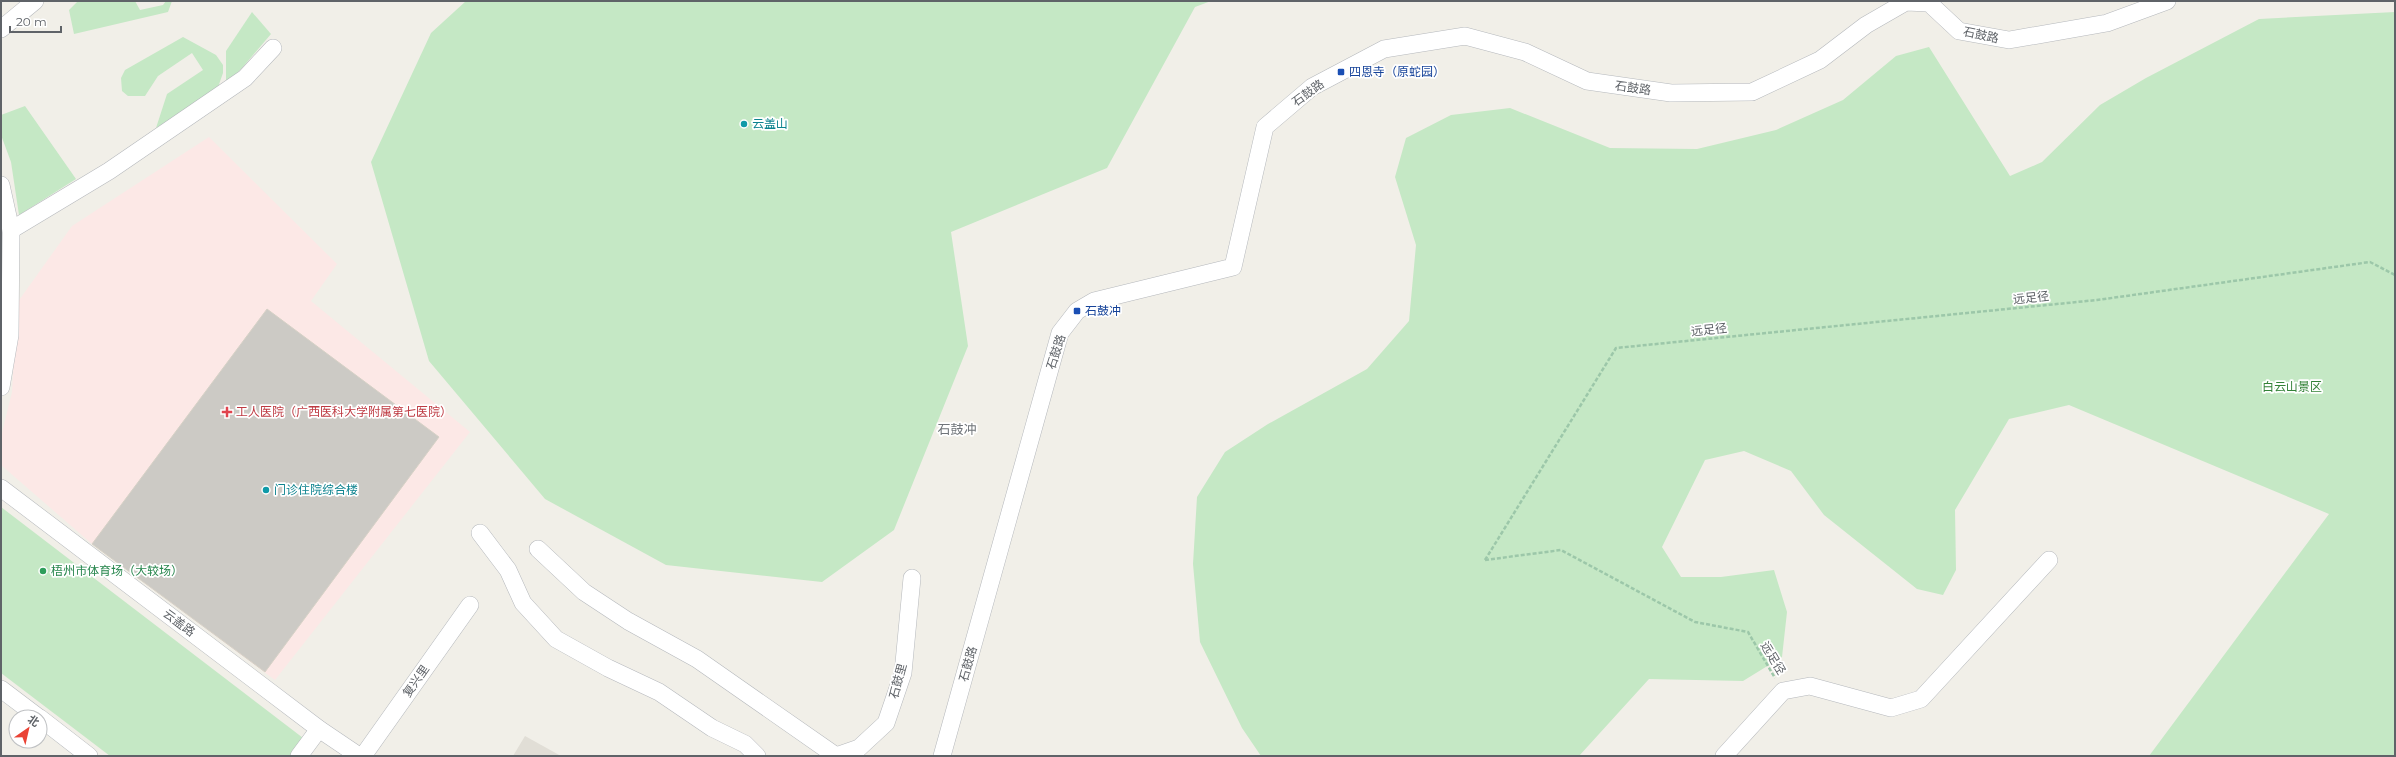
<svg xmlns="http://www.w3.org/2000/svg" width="2396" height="757" font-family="Montserrat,'Noto Sans SC',sans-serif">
<rect width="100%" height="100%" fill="#f1efe8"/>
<path fill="#e1ded6" d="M525 736 561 756H513Z"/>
<path fill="#fce8e6" d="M209 137 337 264 311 301 470 432 275 680 92 544 1 465V437L12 392 17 303 72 226Z"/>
<g fill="#c5e8c5">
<path d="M78 1H135L140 10 163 5 166 1H172L168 12 74 34 69 10Z"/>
<path d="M466 1H1211L1195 7 1107 168 951 232 968 346 894 530 822 582 666 565 545 499 429 361 371 162 431 33Z"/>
<path d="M252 12 271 34 242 68 226 84V51Z"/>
<path d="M2395 12V756H2149L2329 514 2069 405 2009 419 1955 510 1956 570 1943 595 1917 589 1824 515 1791 471 1744 451 1705 460 1662 547 1681 577H1721L1774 570 1787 612 1782 657 1743 681 1649 679 1579 756H1261L1242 728 1200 642 1193 564 1197 497 1225 452 1268 424 1367 369 1409 321 1416 245 1395 177 1406 138 1451 115 1510 108 1610 148 1697 149 1776 130 1843 100 1896 56 1929 47 2010 176 2042 162 2100 105 2146 78 2259 19Z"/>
<path d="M183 37 216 55 223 65V73L217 90 156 128 167 94 203 70 192 53 158 76 145 96H128L122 91 121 78 125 70Z"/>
<path d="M25 106 76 179 19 215 11 162 1 135V115Z"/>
<path d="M1 507 307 741 296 756H110L1 673Z"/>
</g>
<path fill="#cccac5" stroke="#d6d1c6" d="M267 309 439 437 265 672 92 544Z"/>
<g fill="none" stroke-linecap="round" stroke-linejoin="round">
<g stroke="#b5b8bc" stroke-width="18">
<g id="minor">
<path d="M1 29 35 1"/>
<path d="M1 185 11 230 10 335 1 387"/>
<path d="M11 230 109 171 245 78 273 48"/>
<path d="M1 488 319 729 359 756"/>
<path d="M480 533 508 570 523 603 556 639 608 668 659 692 712 728 745 744 757 756"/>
<path d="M538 549 584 592 628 621 697 659 836 756"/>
<path d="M1 689 38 717"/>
<path d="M40 718 89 756"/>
<path d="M299 756 319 729"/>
<path d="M363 756 470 605"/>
<path d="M836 756 859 748 886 723 903 673 912 578"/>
<path d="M942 756 1060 333 1077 311 1094 301 1233 267 1265 127 1312 87 1384 49 1465 36 1525 52 1587 81 1671 93 1752 92 1820 60 1866 25 1906 2 1929 3 1959 31 2009 40 2107 23 2167 1"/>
<path d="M1724 756 1783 691 1810 686 1891 708 1921 699 2049 560"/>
</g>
</g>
<g stroke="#9cc7a9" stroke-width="2.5" stroke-dasharray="4 2" stroke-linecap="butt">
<path d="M1485 560 1616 348 2097 300 2370 262 2395 275"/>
<path d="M1485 560 1561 550 1695 622 1748 632 1775 678"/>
</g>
<use href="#minor" stroke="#fff" stroke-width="17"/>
</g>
<g fill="#1a4fb4" stroke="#fff" stroke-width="1.5">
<rect x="1337" y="68" width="8" height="8" rx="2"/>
<rect x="1073" y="307" width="8" height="8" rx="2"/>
</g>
<g fill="#0f9aa8" stroke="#fff" stroke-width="1.5">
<circle cx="744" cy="124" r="4"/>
<circle cx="266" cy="490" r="4"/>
</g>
<path fill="#e0444e" stroke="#fff" stroke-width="1.5" d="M225 406h4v4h4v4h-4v4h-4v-4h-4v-4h4z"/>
<circle fill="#2e9e5b" stroke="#fff" stroke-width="1.5" cx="43" cy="571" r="4"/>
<g text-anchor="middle" stroke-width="3.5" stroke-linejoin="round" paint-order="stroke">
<g font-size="12" fill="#5f6368" stroke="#fff">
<text transform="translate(1981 35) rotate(12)" y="4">石鼓路</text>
<text transform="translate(1633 88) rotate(8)" y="4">石鼓路</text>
<text transform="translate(1308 93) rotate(-36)" y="4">石鼓路</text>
<text transform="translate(2031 298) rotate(-6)" y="4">远足径</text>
<text transform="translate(1709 330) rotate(-6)" y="4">远足径</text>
<text transform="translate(1056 352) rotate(-72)" y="4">石鼓路</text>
<text transform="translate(179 623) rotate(37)" y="4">云盖路</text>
<text transform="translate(1773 658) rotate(59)" y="4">远足径</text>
<text transform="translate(968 664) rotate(-74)" y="4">石鼓路</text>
<text transform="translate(416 681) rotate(-55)" y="4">复兴里</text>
<text transform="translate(898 681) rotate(-75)" y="4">石鼓里</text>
</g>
<g font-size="12" fill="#164399" stroke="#fff" text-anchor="start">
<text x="1349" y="76">四恩寺（原蛇园）</text>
<text x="1085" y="315">石鼓冲</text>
</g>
<g font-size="12" fill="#0d838f" stroke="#fff" text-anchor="start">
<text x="752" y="128">云盖山</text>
<text x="274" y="494">门诊住院综合楼</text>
</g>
<g font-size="12" fill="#348238" stroke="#fff">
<text x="2292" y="391">白云山景区</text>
</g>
<g font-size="12" fill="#be3a42" stroke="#fff" text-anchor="start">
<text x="236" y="416">工人医院（广西医科大学附属第七医院）</text>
</g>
<g font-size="12" fill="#27864d" stroke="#fff" text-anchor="start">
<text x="51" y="575">梧州市体育场（大较场）</text>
</g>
<g font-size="13" fill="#70757a" stroke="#fff">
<text x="957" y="434">石鼓冲</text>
</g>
</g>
<rect width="2396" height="757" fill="none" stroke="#5f6368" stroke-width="4"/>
<g transform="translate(28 729) rotate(34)"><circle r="19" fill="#ffffff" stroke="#bfc1c3"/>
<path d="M0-3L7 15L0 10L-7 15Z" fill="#ea4335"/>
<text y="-6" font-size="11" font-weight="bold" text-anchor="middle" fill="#5f6368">北</text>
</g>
<path d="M10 26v6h51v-6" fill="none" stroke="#5f6368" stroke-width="2"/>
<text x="16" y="26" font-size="12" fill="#5f6368" stroke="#ffffff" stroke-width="3" paint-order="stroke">20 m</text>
</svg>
